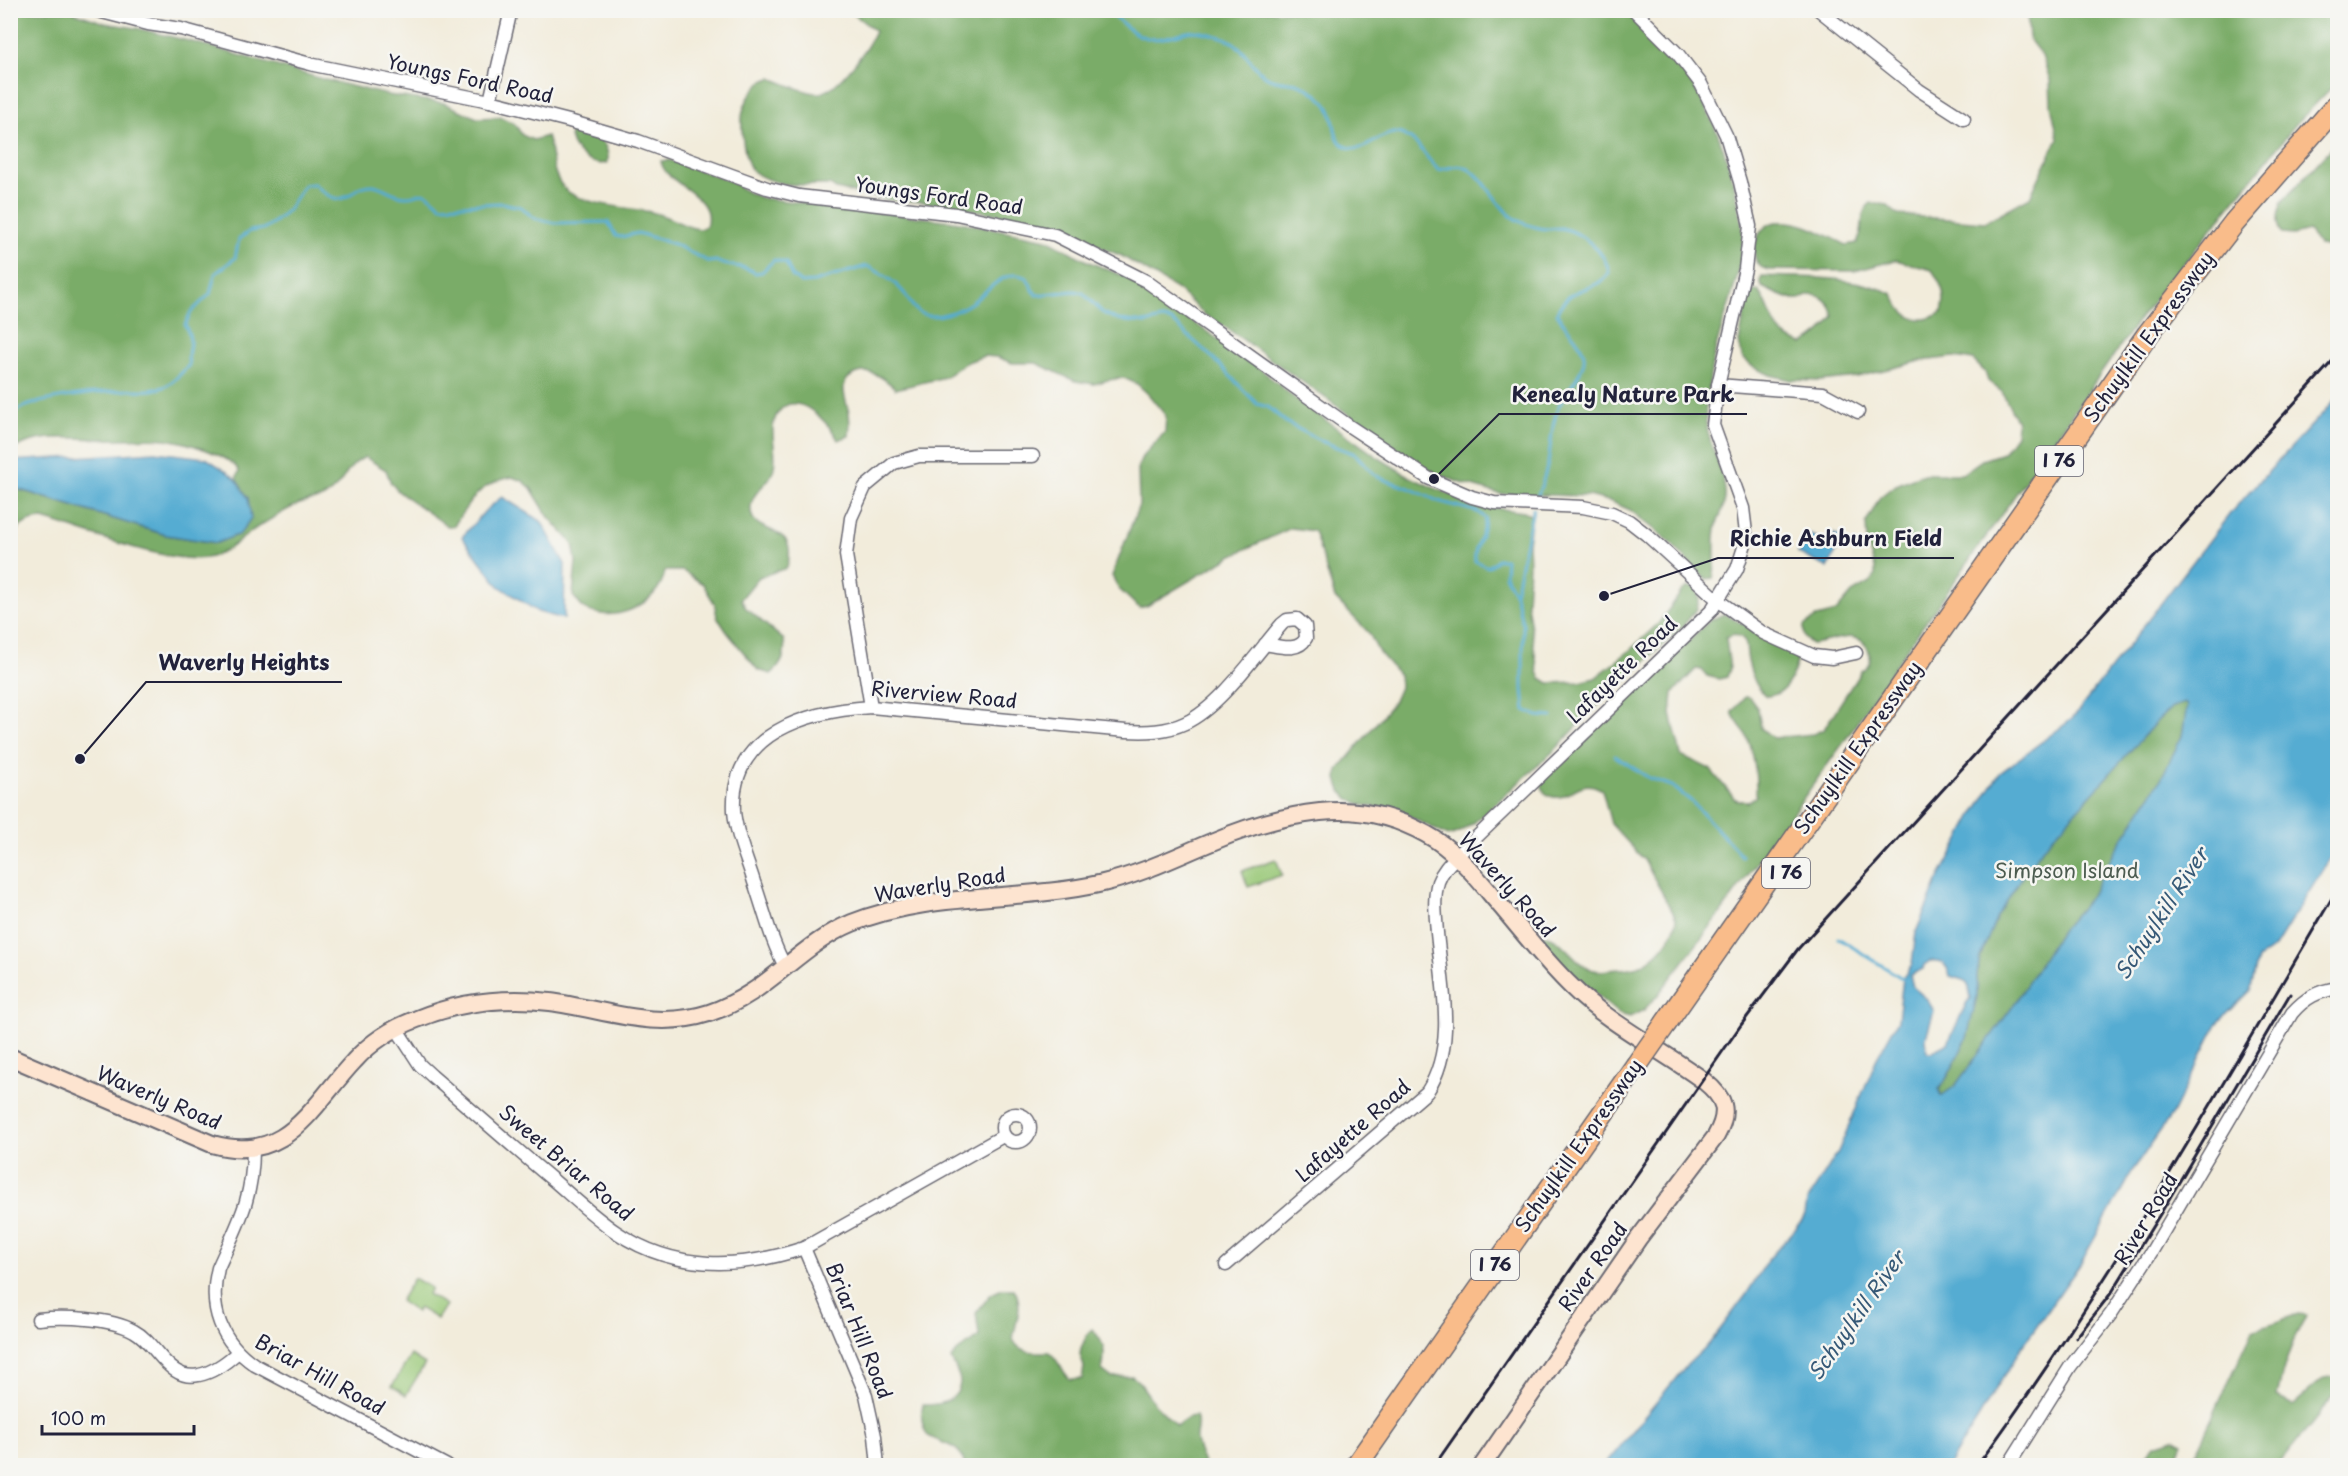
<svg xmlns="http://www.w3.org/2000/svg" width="2348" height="1476" font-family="'Playpen Sans',sans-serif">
<rect width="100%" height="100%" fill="#f6f6f2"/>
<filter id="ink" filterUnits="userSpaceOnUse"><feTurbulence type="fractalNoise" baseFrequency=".0167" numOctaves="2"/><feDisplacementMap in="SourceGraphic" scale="12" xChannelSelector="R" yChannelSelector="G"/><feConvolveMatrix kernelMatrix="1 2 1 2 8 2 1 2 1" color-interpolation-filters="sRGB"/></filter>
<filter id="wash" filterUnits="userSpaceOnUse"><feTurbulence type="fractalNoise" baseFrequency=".008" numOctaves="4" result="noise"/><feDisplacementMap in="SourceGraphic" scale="24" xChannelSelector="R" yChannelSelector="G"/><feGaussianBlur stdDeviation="1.35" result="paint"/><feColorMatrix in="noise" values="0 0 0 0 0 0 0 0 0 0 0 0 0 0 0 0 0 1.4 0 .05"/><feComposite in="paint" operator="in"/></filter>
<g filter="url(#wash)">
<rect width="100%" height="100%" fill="#f2ecdb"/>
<g fill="#99c877" stroke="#5e7559" stroke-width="1.5">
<path d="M1276 859 1282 875 1248 887 1242 871Z"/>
<path d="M414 1278 431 1288 428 1294 446 1305 437 1319 419 1308 416 1312 400 1301Z"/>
<path d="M411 1355 425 1364 406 1395 392 1386Z"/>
</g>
<g fill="#7aac68" stroke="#4e6752" stroke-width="1.5">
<path d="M11 11H70L105 23 136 28 197 43 326 80 388 95 444 103 477 118 501 117 515 124 522 135 533 140 547 136C553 154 551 174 564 188 577 204 630 208 651 212 666 215 679 224 694 228L700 229 706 226C717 194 664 185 661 161L669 160 730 181 747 192 762 198 960 222 1047 239 1087 261 1135 281 1171 304 1190 320 1257 366 1293 397 1379 458 1410 477 1434 488 1481 506 1524 512 1532 516 1528 543 1529 565 1527 603 1538 672 1541 678 1549 683 1580 682 1595 678 1628 652 1659 623 1682 591 1688 587 1696 588 1699 600 1697 609 1683 626 1591 712 1555 750 1475 822 1458 833 1448 836 1401 812 1363 805 1349 799 1341 791 1337 779 1338 770 1393 703 1400 687 1399 675 1378 651 1369 633 1335 598 1314 531 1291 528 1231 556 1147 606 1139 608 1119 589 1112 576 1139 505 1138 468 1142 457 1165 432 1166 416 1148 394 1137 384 1124 378 1108 380 1094 384 1075 381 1036 363H1012L997 357 984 356 965 363 945 377 896 389C885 379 873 369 858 373 836 380 845 396 849 413 850 421 850 428 849 436L838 440C830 423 795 387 778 413 767 429 778 450 774 467 772 483 753 489 751 506 748 541 801 517 787 568L759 577 741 599 746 608 784 640C786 655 783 664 771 674L758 670 727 632 717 617 715 605 703 584 683 571H665C660 605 610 627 582 607 579 604 576 599 573 596L576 561 573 544 548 516 531 488 523 481 512 477C480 483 471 499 454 526L449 527 399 492 391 483 386 470 365 457C344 467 344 486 324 497 316 501 306 501 297 505 285 510 273 518 261 525 245 534 230 552 211 557 173 567 83 530 43 519 27 520 20 525 11 537L10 487 166 535 216 543 240 534 248 498 236 479 239 471C231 455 183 441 165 439 145 437 125 440 105 439 75 439 37 432 11 451Z"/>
<path d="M850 11H1626C1685 63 1717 112 1735 189 1738 205 1744 222 1743 238 1741 278 1724 314 1715 352 1710 369 1709 389 1706 406 1702 435 1722 462 1725 490 1727 505 1718 516 1716 529 1713 543 1717 567 1713 578L1705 579 1669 541 1630 510 1612 502 1589 496 1500 494 1458 482 1425 468 1222 325 1205 315 1178 290 1122 256 1035 220 924 202 889 200 836 189 830 185C805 185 774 188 753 171 744 163 741 129 742 117 743 103 757 80 771 78 782 82 809 95 820 93 838 90 869 47 875 31Z"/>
<path d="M2027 11H2337V82L2296 124 2140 318 1892 670 1846 739 1720 914 1657 996 1644 1010 1630 1017 1619 1014 1542 949 1536 937C1555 927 1572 960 1588 968 1594 971 1603 971 1610 970 1619 969 1629 969 1638 966 1656 959 1676 937 1676 918L1644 860 1611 824 1602 790C1576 772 1566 811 1544 792L1541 783 1542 778 1641 688 1710 620 1725 614C1747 629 1780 638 1798 656 1795 673 1787 696 1766 696 1756 688 1751 674 1748 661 1745 648 1750 638 1733 634L1726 638 1730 669 1727 677 1719 679 1707 676 1702 670 1696 669 1673 693 1671 714 1681 755 1710 769 1735 799 1747 802 1756 796C1757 778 1754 749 1745 733 1741 726 1735 721 1732 712L1745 697H1749L1758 709 1761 728 1773 738 1813 734 1824 729 1861 671C1868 667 1872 661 1869 652 1861 625 1831 643 1812 644 1804 639 1803 636 1804 626L1817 617 1836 612 1852 593 1871 582 1875 575V568L1867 543 1866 523 1880 497 1894 486 1910 479 1924 474H1962L1982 460 2003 453 2016 435 2017 422 2002 392 1988 381 1985 372 1973 360 1954 357 1921 361 1857 377 1820 381 1791 380 1770 375 1753 367 1742 357 1739 342 1748 295 1753 291H1759C1776 315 1768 334 1803 344 1817 337 1826 329 1834 316 1831 305 1824 295 1812 295 1807 295 1803 299 1798 299 1787 300 1772 292 1762 287L1760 281 1762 276C1806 278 1853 275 1893 294 1903 318 1919 327 1942 312 1947 295 1942 285 1932 270L1896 260 1855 271 1770 270C1767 269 1763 269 1761 267 1746 255 1758 224 1776 222 1802 219 1825 235 1847 245L1857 243C1866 229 1857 214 1871 203L1887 205 1898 215 1985 222 2030 197 2058 138 2051 105 2050 80 2042 56 2029 39Z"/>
<path d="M575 129C581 130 589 130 594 133 603 139 611 153 607 163 589 167 569 149 570 131Z"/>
<path d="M2337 142V245L2335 247 2319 245 2308 231 2293 235 2282 234C2276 222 2277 215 2282 202Z"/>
<path d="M2185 703 2187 706 2182 736 2161 779 2114 853 2089 899 2061 931 2011 1009 1955 1086 1942 1096 1939 1089 1946 1080 1967 1038 1977 996V974L1980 957 1997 917 2023 875 2043 848 2157 721 2172 707Z"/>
<path d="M1002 1289H1014C1024 1306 1016 1320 1013 1339 1019 1354 1035 1352 1049 1352 1058 1359 1061 1370 1070 1379H1082L1084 1367 1080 1354C1081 1347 1087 1333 1092 1329 1105 1342 1106 1352 1102 1370L1111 1377 1132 1376 1140 1383 1154 1403 1177 1426 1188 1417 1196 1416C1200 1424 1195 1431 1196 1440 1197 1448 1201 1456 1204 1463L1202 1465H964C963 1444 941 1445 927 1435 922 1426 920 1416 923 1405 939 1405 959 1402 960 1382 960 1375 954 1366 951 1359 960 1345 969 1347 979 1336L976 1313 991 1294Z"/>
<path d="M2298 1314 2307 1315C2291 1340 2283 1367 2277 1397L2293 1405 2324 1378 2337 1376V1389L2332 1398 2278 1465H2190L2253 1330Z"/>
<path d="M2174 1438 2182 1443 2173 1465H2138L2155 1444Z"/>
</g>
<g fill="#55acd2" stroke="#3c6786" stroke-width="1.5" fill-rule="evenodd">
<path d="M2337 398V847L2275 947 2258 959 2250 991 2217 1024 2172 1114 2133 1170 2079 1266 2023 1345 1949 1465H1605L1685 1367 1709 1344 1746 1295 1767 1261 1799 1225 1805 1215 1807 1201 1838 1152 1876 1060 1898 1020 1903 978 1912 964 1916 932 1937 882 1973 815 2000 773 2072 719 2232 511ZM2185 703 2187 706 2182 736 2161 779 2114 853 2089 899 2061 931 2011 1009 1955 1086 1941 1096 1939 1089 1946 1080 1967 1038 1977 996V974L1980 957 1997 917 2023 875 2043 848 2157 721 2172 707ZM1930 961C1942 959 1947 965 1950 976 1970 982 1967 979 1971 998L1967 1002 1948 1043 1931 1052H1927L1926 1037 1934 1011 1927 999 1913 987 1910 975 1923 969 1924 965Z"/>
<path d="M155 452 206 458 226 471 236 479 248 498 251 518 240 534 217 543 166 535 11 487V461Z"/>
<path d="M502 497 541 521 565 564 564 619 538 612 499 586 462 537 485 511Z"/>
<path d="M1807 533 1829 544 1834 534 1843 538 1828 568 1798 553Z"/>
</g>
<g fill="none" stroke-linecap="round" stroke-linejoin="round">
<g stroke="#55acd2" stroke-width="3">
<path d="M1107 10C1119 19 1130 33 1144 37 1160 43 1178 32 1194 31 1200 31 1224 37 1229 40 1245 48 1250 65 1264 75 1273 81 1280 81 1290 82 1303 83 1316 93 1325 102 1337 114 1331 139 1345 146 1367 158 1382 125 1404 135 1423 144 1425 160 1439 170 1448 168 1458 164 1466 168 1487 176 1496 211 1521 222 1528 225 1540 229 1548 229 1552 229 1557 228 1561 228 1582 232 1607 253 1609 273 1596 293 1568 284 1557 313 1564 327 1581 340 1584 355 1587 369 1564 394 1558 408 1551 426 1551 444 1548 463 1545 476 1540 490 1535 502"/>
<path d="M10 415C27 398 102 392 128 390 140 390 158 392 169 384 176 380 183 371 189 365 185 346 196 347 185 325L191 312 210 294 215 274 235 258 239 239 250 231 263 229 273 223 288 210 304 185 314 184C348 217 348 184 373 185 381 186 391 193 399 195 421 201 417 181 441 206L502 203 521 207 534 218 555 223 608 222 616 236 621 237 638 233 674 244 709 262 716 261C728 268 744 264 755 273L762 272 774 260 786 263 792 276 801 283 814 282 867 266C881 273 895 281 904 293 910 301 913 310 922 314 936 320 959 311 971 303 985 294 996 278 1013 275 1018 274 1022 276 1027 278L1036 295 1074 291 1083 293 1103 313 1118 320 1146 323 1162 319 1172 321 1215 360 1257 404 1268 407 1287 423 1321 441 1355 454 1375 475 1385 480 1409 488 1438 501 1478 512 1485 518C1485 535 1473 544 1475 561L1488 567 1498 559H1506L1505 575 1515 595 1523 625V688L1525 710 1537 716 1552 717"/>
<path d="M1515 593 1533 509"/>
<path d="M1615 756 1649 778 1672 786 1691 801 1742 856"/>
<path d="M1838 938 1905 980"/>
</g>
</g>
</g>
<g filter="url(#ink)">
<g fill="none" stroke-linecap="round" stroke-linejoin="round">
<g stroke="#6b6973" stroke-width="15">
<g id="street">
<path d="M94 10 148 24 181 29 314 65 490 101 569 121 638 141 767 188 799 196 956 214 1055 235 1146 281 1349 426 1428 478 1472 497 1494 503 1583 507 1612 513 1629 521 1647 535 1719 601 1763 633 1814 656 1832 658 1856 653"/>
<path d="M1819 10 1919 90 1964 119"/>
<path d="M490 101 511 10"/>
<path d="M1718 385 1823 393 1858 412"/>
<path d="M871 707 846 555 851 518 865 487 894 463 919 456H1033"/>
<path d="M786 968C771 942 764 910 754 882 747 859 736 835 734 811 730 732 808 711 871 707L1126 731C1146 732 1166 732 1185 723 1220 707 1256 654 1282 624L1287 620 1297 619 1305 626 1306 638C1298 653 1279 646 1265 644"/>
<path d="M396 1028 420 1065 432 1076C473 1111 512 1146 553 1180 574 1198 594 1217 616 1232 675 1272 740 1269 804 1248L1003 1136"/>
<circle cx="1016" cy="1128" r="14"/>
<path d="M253 1149C253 1200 238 1223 218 1268 208 1308 221 1342 255 1365L447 1466"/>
<path d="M804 1248 866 1395 875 1436 878 1466"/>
<path d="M1226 1265 1427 1092C1457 1046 1442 986 1437 933 1436 916 1433 899 1438 882 1442 871 1449 864 1457 856L1711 611 1737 569 1745 544 1746 533 1743 508 1713 425 1718 385 1745 269 1750 226 1740 182 1726 135 1701 84 1678 54 1634 10"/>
<path d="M38 1319C63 1316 111 1318 134 1331 157 1343 168 1382 199 1375 214 1372 226 1363 238 1352"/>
<path d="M2008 1466 2070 1367 2111 1314 2152 1251 2292 1013C2305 998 2318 991 2338 988"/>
</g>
</g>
<g stroke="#6b6973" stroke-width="20">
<path id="secondary" d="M10 1057 212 1144C287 1165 310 1108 354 1061 371 1042 393 1028 417 1019 459 1002 505 997 550 1002 604 1009 654 1031 709 1013 768 994 797 946 852 923 930 891 1021 902 1103 883 1142 874 1177 856 1214 841 1247 827 1284 816 1320 812 1357 808 1394 816 1426 834 1454 849 1474 874 1494 898 1520 928 1544 960 1572 987 1608 1023 1662 1050 1704 1081 1725 1098 1730 1111 1716 1136L1638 1239 1482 1466"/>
</g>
<g stroke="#6b6973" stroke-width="24">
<g id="highway">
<path d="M1666 1023 2148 334 2234 223 2338 104"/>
<path d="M1356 1466 1636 1066"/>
</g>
</g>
<use href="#street" stroke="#fff" stroke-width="12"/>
<use href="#secondary" stroke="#fde4d0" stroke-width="16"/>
<use href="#highway" stroke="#f9bc8a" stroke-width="21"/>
<g stroke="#22223b" stroke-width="3">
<path d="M2076 1338 2112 1292 2162 1211 2290 994"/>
<path d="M1434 1466 1741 1025 1798 949 2338 355"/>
<path d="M1977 1466C2112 1282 2222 1084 2338 888"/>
</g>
<g stroke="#6b6973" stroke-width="24" stroke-linecap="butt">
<path id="highway-bridge" d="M1636 1066 1666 1023"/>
</g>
<use href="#highway-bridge" stroke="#f9bc8a" stroke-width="21"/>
</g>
</g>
<g text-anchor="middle" stroke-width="5" stroke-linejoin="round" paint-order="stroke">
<g fill="#f6f6f2" stroke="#626272" stroke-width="1.5">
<rect x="2035" y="446" width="48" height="30" rx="4.5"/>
<rect x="1762" y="858" width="48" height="30" rx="4.5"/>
<rect x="1471" y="1250" width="48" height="30" rx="4.5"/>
</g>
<g font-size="18" font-weight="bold" fill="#22223b">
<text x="2059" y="467">I 76</text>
<text x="1786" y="879">I 76</text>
<text x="1495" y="1271">I 76</text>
</g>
<g font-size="20" fill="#22223b" stroke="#f6f6f2">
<text transform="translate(470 79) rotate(12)" y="7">Youngs Ford Road</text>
<text transform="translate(939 196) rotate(8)" y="7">Youngs Ford Road</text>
<text transform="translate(2149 337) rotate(-54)" y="7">Schuylkill Expressway</text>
<text transform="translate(1622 670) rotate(-44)" y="7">Lafayette Road</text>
<text transform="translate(944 695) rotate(5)" y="7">Riverview Road</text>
<text transform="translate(1858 748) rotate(-55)" y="7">Schuylkill Expressway</text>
<text transform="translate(940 885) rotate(-9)" y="7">Waverly Road</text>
<text transform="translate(1507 885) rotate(48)" y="7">Waverly Road</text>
<text transform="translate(159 1098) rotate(23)" y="7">Waverly Road</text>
<text transform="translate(1353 1131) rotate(-41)" y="7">Lafayette Road</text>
<text transform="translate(1579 1146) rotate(-55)" y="7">Schuylkill Expressway</text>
<text transform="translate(566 1163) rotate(40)" y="7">Sweet Briar Road</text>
<text transform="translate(2146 1219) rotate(-59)" y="7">River Road</text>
<text transform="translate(1593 1267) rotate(-55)" y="7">River Road</text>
<text transform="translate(859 1331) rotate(68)" y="7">Briar Hill Road</text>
<text transform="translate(320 1375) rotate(29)" y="7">Briar Hill Road</text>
</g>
<g font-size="20" fill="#4c5c50" stroke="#f6f6f2">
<text x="2067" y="878">Simpson Island</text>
</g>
<g font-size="21" font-style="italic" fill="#365977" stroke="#f6f6f2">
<text transform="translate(2162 914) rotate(-57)" y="7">Schuylkill River</text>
<text transform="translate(1857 1316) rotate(-55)" y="7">Schuylkill River</text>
</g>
</g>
<path fill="none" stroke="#22223b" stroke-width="2" d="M1434 479L1499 414H1747M1604 596L1718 558H1954M80 759L146 682H342"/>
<g fill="#22223b" stroke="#f6f6f2" stroke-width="2">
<circle cx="1434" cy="479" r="6"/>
<circle cx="1604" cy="596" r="6"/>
<circle cx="80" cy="759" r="6"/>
</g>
<g font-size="21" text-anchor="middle" font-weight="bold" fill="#22223b" stroke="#f6f6f2" stroke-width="5" stroke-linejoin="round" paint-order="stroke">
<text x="1623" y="402">Kenealy Nature Park</text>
<text x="1836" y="546">Richie Ashburn Field</text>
<text x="244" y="670">Waverly Heights</text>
</g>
<rect width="2348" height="1476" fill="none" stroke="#f6f6f2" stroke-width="36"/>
<path d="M42 1425v9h152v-9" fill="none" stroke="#22223b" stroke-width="3"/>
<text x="51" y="1425" font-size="18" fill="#22223b" stroke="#f6f6f2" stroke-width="4.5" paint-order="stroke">100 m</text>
</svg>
